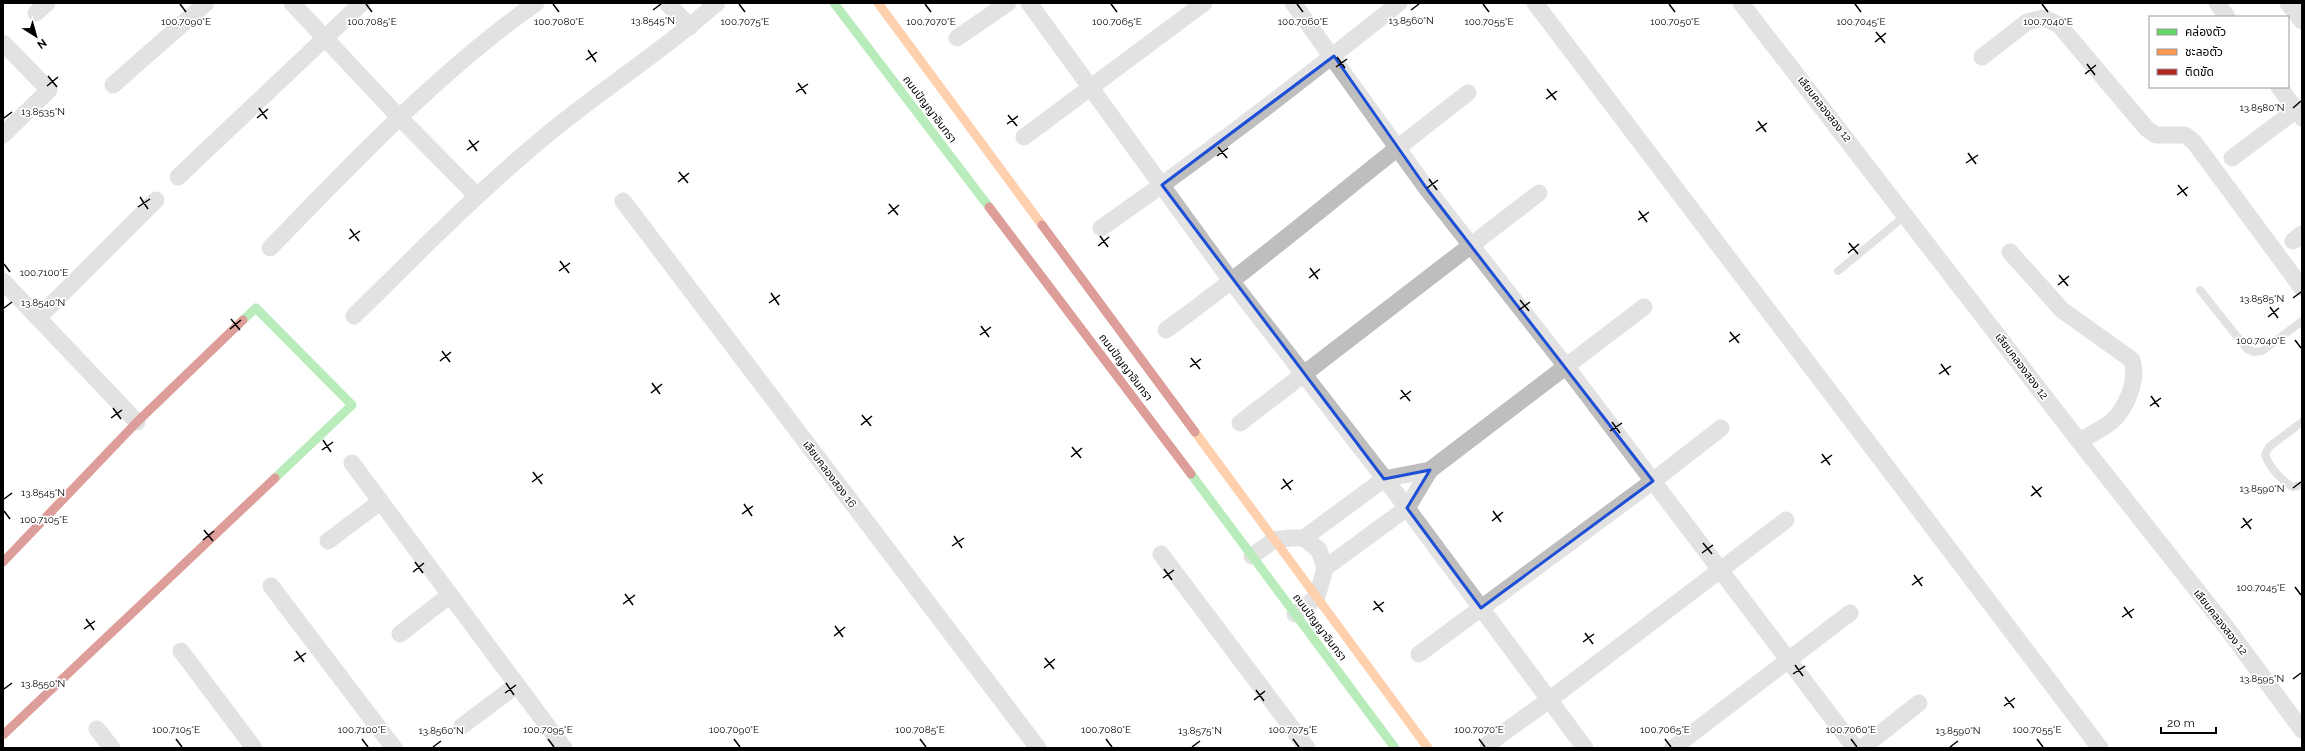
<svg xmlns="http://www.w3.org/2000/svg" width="2305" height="751" font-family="Raleway,'Noto Sans Thai',sans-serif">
<rect width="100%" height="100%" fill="#fff"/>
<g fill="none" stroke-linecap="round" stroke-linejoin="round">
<g stroke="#bebebe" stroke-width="8">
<path d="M1838 271 1906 215"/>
<path d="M2200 290 2247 349 2254 352 2262 351 2302 321"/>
<path d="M2302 422 2269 447 2265 455C2270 468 2281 480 2293 487L2302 485"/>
</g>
<g stroke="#bebebe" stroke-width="17">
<path d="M292 3 399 117 477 196"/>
<path d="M667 3 690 27"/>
<path d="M1029 3 1232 282 1395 492 1585 748"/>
<path d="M1293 3 1427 189 1565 365 1855 748"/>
<path d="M1535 3 2100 748"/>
<path d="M1741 3 2079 441 2226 627 2302 730"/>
<path d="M2217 3 2227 17"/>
<path d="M2288 3 2302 21"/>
<path d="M36 13 47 3"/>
<path d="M957 38 1008 3"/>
<path d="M3 43 49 90 3 135"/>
<path d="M1982 57 2027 22 2044 18 2059 25 2147 129 2156 135H2185L2194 142 2302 288"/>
<path d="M113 85 206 3"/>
<path d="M2279 87 2302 118"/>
<path d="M1024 137 1204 3"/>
<path d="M2232 158 2296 110"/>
<path d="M178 177 362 3"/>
<path d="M623 201 1038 748"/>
<path d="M1101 228C1203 157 1302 81 1399 3"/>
<path d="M2293 241 2302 234"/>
<path d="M270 248C354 162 437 73 536 3"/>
<path d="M2010 252 2062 310 2132 360C2138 380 2127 408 2111 422 2102 429 2090 435 2079 441"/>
<path d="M3 281 137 422"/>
<path d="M354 316C416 255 477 193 543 138 599 91 662 52 717 3"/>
<path d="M38 318 156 200"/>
<path d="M1166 330C1270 255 1366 170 1468 93"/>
<path d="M1240 423 1539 193"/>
<path d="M352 463 564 748"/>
<path d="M1304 538 1384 479 1430 470"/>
<path d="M328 541 380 502"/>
<path d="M1161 554 1307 748"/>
<path d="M1252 556 1274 540 1290 538H1304L1319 550 1325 568 1317 597 1295 614"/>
<path d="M1325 568 1407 508 1430 470 1644 307"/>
<path d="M271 586 394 748"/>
<path d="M400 634 450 595"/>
<path d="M181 651 254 748"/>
<path d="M1419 654 1653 481 1721 428"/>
<path d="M462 726 517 685"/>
<path d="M97 729 112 748"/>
<path d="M1488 744 1549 700 1786 520"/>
<path d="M1673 748 1850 613"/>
<path d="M1862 748 1919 703"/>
</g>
<g stroke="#63d668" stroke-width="9">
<path d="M834 3 989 207"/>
<path d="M243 320 256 308 352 405 275 478"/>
<path d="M1191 474 1395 748"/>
</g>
<g stroke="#ff974d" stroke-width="9">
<path d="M878 3 1042 225"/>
<path d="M1195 432 1428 748"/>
</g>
<g stroke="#b3261e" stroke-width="9">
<path d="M989 207 1191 474"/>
<path d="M1042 225 1195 432"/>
<path d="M3 562 137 422 243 320"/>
<path d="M3 735 275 478"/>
</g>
</g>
<path d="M0 0H2305V751H0ZM1334 56 1427 189 1653 481 1481 608 1407 508 1430 470 1384 479 1162 185Z" fill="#fff" fill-opacity=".55" fill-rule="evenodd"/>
<path fill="none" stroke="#1d4ed8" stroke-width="3" stroke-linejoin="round" d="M1334 56 1427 189 1653 481 1481 608 1407 508 1430 470 1384 479 1162 185Z"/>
<path fill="none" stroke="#000" stroke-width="1.5" d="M180 4 186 12M366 4 372 12M553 4 559 12M739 4 745 12M925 4 931 12M1111 4 1117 12M1297 4 1303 12M1483 4 1489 12M1669 4 1675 12M1855 4 1861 12M2042 4 2048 12M653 10 661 4M1411 10 1419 4M1876 32 1885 43M1875 42 1886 33M588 50 596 62M1337 57 1345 68M586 60 597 52M2087 64 2095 75M1336 67 1347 59M2085 74 2096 65M48 76 57 87M798 83 806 94M47 86 58 77M1547 89 1556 100M796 92 808 84M1546 99 1557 91M259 108 267 119M2293 108 2301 101M1008 115 1017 126M4 118 12 112M257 118 268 109M1758 121 1766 132M1007 124 1018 116M1756 131 1767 123M469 140 477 151M1218 147 1227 158M467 150 479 141M1968 153 1976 164M1217 156 1228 148M1966 163 1978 155M679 172 688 183M1429 179 1437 190M678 182 689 173M2178 185 2187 196M1427 188 1438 180M2177 195 2188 187M140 197 148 209M889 204 898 215M138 207 150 199M1639 211 1647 222M888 214 899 205M1638 220 1649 212M350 229 359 241M1100 236 1108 247M349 239 360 231M1849 243 1858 254M1098 246 1109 237M1848 253 1859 244M560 261 569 273M4 264 10 272M1310 268 1318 279M559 271 570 263M2059 275 2068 286M1309 278 1320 269M2058 285 2069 276M771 293 779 305M2293 298 2301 292M1520 300 1529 311M769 303 780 295M2270 307 2278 318M4 308 12 302M1519 310 1530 302M2268 317 2279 308M231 319 240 330M981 326 989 337M230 329 241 320M1730 332 1739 343M980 335 991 327M2295 340 2301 348M1729 342 1740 334M442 351 450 362M1191 358 1200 369M440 361 451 352M1941 364 1949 375M1190 367 1201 359M1939 374 1951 366M652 383 660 394M1401 390 1410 401M651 393 662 384M2151 396 2159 407M1400 399 1411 391M2150 406 2161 398M113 408 121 419M862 415 871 426M111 418 122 410M1612 422 1620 433M861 425 872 416M1610 431 1622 423M323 440 331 452M1072 447 1081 458M322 450 333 442M1822 454 1830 465M1071 457 1082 448M1821 463 1832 455M533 472 542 484M1283 479 1291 490M532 482 543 474M2032 486 2041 497M2293 488 2301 482M1281 489 1293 480M2031 496 2042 487M4 499 12 493M744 504 752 516M4 511 10 519M1493 511 1501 522M742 514 753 506M2243 518 2251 529M1492 521 1503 512M2241 528 2252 519M204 530 213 541M954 536 962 548M203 540 214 531M1703 543 1712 554M952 546 964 538M1702 553 1713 545M415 562 423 573M1164 569 1172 580M413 572 424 563M1914 575 1922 586M1163 578 1174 570M1912 585 1923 577M2295 587 2301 595M625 594 633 605M1374 601 1383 612M623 604 635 595M2124 607 2132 618M1373 610 1384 602M2122 617 2134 609M86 619 94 630M835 626 843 637M84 629 95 621M1585 633 1593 644M834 636 845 627M1583 642 1594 634M296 651 304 662M1045 658 1054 669M294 661 306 653M1795 665 1803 676M1044 668 1055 659M1793 674 1805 666M2293 679 2301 673M506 683 514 695M4 689 12 683M1256 690 1264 701M505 693 516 685M2005 697 2014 708M1254 700 1265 691M2004 706 2015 698M176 739 182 747M362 739 368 747M548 739 554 747M734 739 740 747M920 739 926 747M1106 739 1112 747M1293 739 1299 747M1479 739 1485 747M1665 739 1671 747M1851 739 1857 747M2037 739 2043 747M433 747 441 741M1192 747 1200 741M1950 747 1958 741"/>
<g text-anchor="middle" stroke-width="3.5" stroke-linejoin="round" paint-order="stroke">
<g font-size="11" fill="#000" stroke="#fff">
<text transform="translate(930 109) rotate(53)" y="4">ถนนปัญญาอินทรา</text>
<text transform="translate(1825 109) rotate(52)" y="4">เลียบคลองสอง 12</text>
<text transform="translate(2022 366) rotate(53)" y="4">เลียบคลองสอง 12</text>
<text transform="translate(1126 367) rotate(53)" y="4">ถนนปัญญาอินทรา</text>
<text transform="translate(830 474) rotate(53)" y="4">เลียบคลองสอง 16</text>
<text transform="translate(2221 622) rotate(52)" y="4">เลียบคลองสอง 12</text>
<text transform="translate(1320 627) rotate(53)" y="4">ถนนปัญญาอินทรา</text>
</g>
</g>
<g font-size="10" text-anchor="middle" fill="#000" stroke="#fff" stroke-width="3.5" stroke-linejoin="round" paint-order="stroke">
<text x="653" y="24">13.8545°N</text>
<text x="1411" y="24">13.8560°N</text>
<text x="186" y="25">100.7090°E</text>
<text x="372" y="25">100.7085°E</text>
<text x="559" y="25">100.7080°E</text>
<text x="745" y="25">100.7075°E</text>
<text x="931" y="25">100.7070°E</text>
<text x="1117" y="25">100.7065°E</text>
<text x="1303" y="25">100.7060°E</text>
<text x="1489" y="25">100.7055°E</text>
<text x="1675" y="25">100.7050°E</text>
<text x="2048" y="25">100.7040°E</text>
<text x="1861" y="25">100.7045°E</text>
<text x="2262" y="111">13.8580°N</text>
<text x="43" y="115">13.8535°N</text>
<text x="44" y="276">100.7100°E</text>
<text x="2262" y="302">13.8585°N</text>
<text x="43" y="306">13.8540°N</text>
<text x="2261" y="344">100.7040°E</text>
<text x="2262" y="492">13.8590°N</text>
<text x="43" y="496">13.8545°N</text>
<text x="44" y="523">100.7105°E</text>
<text x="2261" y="591">100.7045°E</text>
<text x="2262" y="682">13.8595°N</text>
<text x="43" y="687">13.8550°N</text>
<text x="176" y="733">100.7105°E</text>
<text x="362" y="733">100.7100°E</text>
<text x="548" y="733">100.7095°E</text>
<text x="734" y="733">100.7090°E</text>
<text x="920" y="733">100.7085°E</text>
<text x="1106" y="733">100.7080°E</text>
<text x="1293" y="733">100.7075°E</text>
<text x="1479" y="733">100.7070°E</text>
<text x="1665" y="733">100.7065°E</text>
<text x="1851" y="733">100.7060°E</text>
<text x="2037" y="733">100.7055°E</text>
<text x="441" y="734">13.8560°N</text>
<text x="1200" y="734">13.8575°N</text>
<text x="1958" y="734">13.8590°N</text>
</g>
<rect width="2305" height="751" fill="none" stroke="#000000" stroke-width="8"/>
<rect x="2149" y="16" width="140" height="72" fill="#ffffff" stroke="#999999"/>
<rect x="2157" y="29" width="20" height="6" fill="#63d668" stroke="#999999"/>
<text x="2185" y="36" font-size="12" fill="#000000">คล่องตัว</text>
<rect x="2157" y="49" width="20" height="6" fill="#ff974d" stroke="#999999"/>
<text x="2185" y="56" font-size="12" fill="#000000">ชะลอตัว</text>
<rect x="2157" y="69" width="20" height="6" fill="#b3261e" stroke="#999999"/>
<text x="2185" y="76" font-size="12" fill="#000000">ติดขัด</text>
<g transform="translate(36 36) rotate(143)" stroke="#ffffff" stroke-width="3" paint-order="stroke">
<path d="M0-3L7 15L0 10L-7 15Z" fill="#000000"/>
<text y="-6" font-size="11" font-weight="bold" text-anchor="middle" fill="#000000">N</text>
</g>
<path d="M2161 727v6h55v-6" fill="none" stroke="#000000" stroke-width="2"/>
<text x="2167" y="727" font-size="12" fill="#000000" stroke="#ffffff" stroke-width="3" paint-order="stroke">20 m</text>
</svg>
